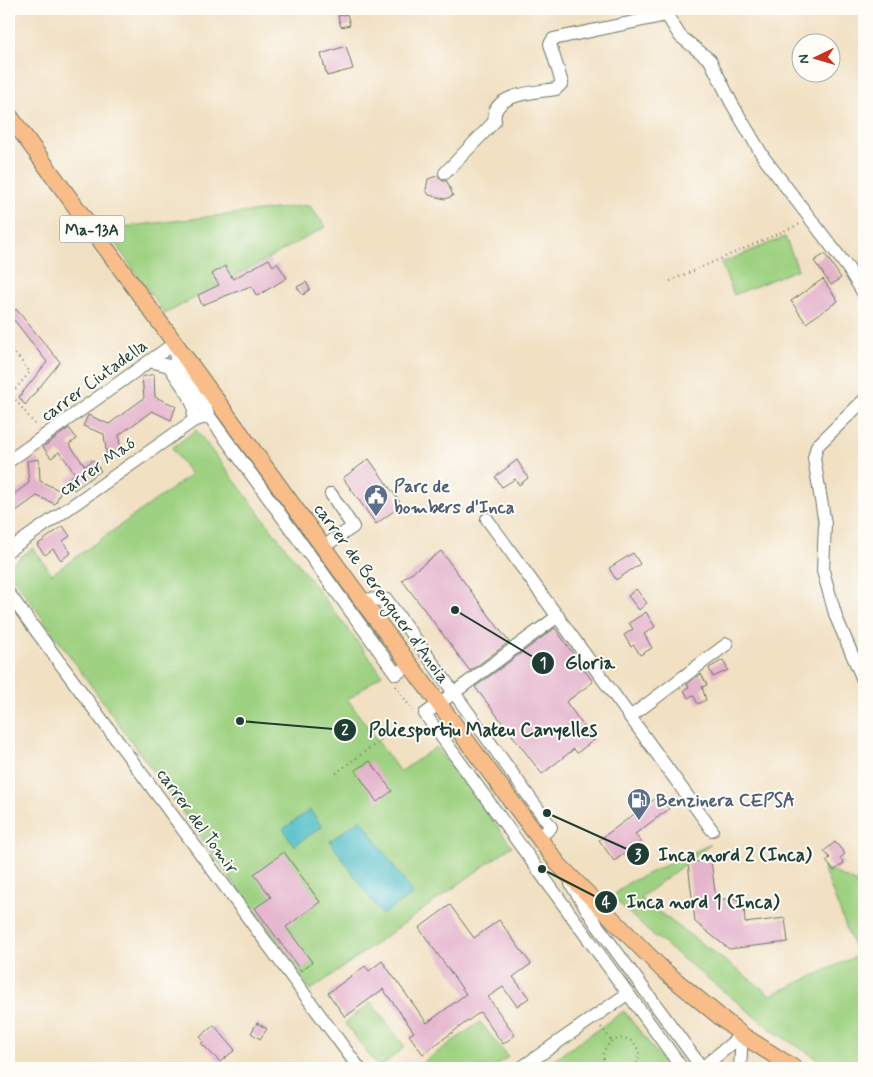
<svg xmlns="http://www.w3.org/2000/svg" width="873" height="1077" font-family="Mynerve,sans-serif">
<rect width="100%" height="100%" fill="#fdfcf7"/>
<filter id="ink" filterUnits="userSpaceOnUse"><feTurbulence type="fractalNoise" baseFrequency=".02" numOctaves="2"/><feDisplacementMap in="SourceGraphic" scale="10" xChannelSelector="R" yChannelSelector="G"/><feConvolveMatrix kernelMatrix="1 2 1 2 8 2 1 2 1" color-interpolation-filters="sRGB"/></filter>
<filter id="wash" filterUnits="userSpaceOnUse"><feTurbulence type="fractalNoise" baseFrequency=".0096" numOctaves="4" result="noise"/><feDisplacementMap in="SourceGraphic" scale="20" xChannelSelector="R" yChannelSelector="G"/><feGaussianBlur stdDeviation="1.12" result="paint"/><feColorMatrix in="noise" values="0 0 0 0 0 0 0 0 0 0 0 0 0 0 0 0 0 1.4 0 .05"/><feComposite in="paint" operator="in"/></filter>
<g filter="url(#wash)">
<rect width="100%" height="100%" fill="#f1e0c2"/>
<g fill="#9ed181" stroke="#5e875a">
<path d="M309 205 326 227 165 314 105 229Z"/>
<path d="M785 237 798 269 734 295 721 263Z"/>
<path d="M196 430 382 674 348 700 400 772 436 747 512 846 311 990 9 572V566L33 548 52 574 191 475 172 448Z"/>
<path d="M711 844 640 898 771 995 857 956 823 867 864 886V1068L857 1065 854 1068H832L776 1033 647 930 612 897 628 883Z"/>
<path d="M371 1002 405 1047 379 1068 345 1023Z"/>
<path d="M624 1011 668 1068H542Z"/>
<path d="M480 1022 508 1057 493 1068H420L418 1066Z"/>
</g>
<g fill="#4fbec7" stroke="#377e7e">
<path d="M310 810 322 827 294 846 283 829Z"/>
<path d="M361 819 413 894 382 915 330 841Z"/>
</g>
<g id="blocks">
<g fill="#e4b3cc">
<path d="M347 14 350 25 341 27 338 16Z"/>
<path d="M346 46 353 69 327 76 321 54Z"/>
<path d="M437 176 443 181H447L453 196 445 199 429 195 426 190 428 179Z"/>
<path d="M825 254 841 278 831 285 814 261Z"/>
<path d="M269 259 273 266 277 263 287 278 257 296 251 286 202 305 198 295 219 285 212 274 225 266 233 279Z"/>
<path d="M823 279 838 301 806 323 791 301Z"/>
<path d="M306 282 310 289 303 295 297 287Z"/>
<path d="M16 309 60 362 25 405 19 397 47 362 10 315Z"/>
<path d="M154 374 155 397 176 406 171 420 152 411 119 435 121 456 107 458 104 434 83 426 88 415 109 424 144 398 142 377Z"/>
<path d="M69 428 77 439 69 444 85 466 93 460 101 471 74 490 67 479 75 474 67 462 59 452 51 458 43 447Z"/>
<path d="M39 459 40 481 61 491 55 504 37 496 9 516V498L29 483 27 461Z"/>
<path d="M369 459 402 505 376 524 343 478Z"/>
<path d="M517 460 528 478 519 485 515 479 502 487 495 477Z"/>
<path d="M63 526 70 536 63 541 71 553 61 560 53 549 45 555 37 545Z"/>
<path d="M441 551 509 642 470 671 402 580Z"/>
<path d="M633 553 640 564 616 580 609 568Z"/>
<path d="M636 589 647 603 639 610 628 596Z"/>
<path d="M646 612 655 627 644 634 652 648 640 655 634 645 631 647 624 635 633 629 629 623Z"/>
<path d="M555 628 593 682 566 702 594 740 577 753 574 749 542 774 475 687Z"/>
<path d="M723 660 728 670 713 677 709 668Z"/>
<path d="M701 674 707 685 702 687 706 700 698 704 693 695 688 698 684 690 689 687 687 684Z"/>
<path d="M370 761 392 791 377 802 355 770Z"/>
<path d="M659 796 669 809 635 834 641 842 614 861 599 840Z"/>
<path d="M835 842 845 854 840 858 844 863 834 871 826 861 830 858 824 851Z"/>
<path d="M284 852 320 902 286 927 312 962 301 971 255 908 271 897 254 874Z"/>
<path d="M711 860 716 900 735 898 744 905 745 923 785 918 788 942 729 949 695 922 688 863Z"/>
<path d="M450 905 474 938 499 920 531 964 513 977 529 998 517 1006 503 987 488 997 515 1035 503 1044 480 1012 423 1054 409 1035 414 1032 383 989 345 1017 328 993 365 966 369 971 382 961 427 1023 466 994 419 928Z"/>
<path d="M257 1023 267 1029 260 1039 251 1033Z"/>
<path d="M214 1025 235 1050 220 1062 201 1043 204 1041 200 1037Z"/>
</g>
</g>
</g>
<g filter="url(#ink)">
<use href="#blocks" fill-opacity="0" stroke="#687666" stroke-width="1"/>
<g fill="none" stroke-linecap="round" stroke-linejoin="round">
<g stroke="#687666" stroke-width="14">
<g id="minor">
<path d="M663 9 680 36 710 60 732 104 764 158 848 268 864 294"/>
<path d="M445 173 495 121C489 93 539 92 556 89L562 83 550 44 553 39 667 15"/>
<path d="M175 343 176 362 196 390 209 416 396 674 409 665"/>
<path d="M150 361 169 366 189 395 194 408 193 421"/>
<path d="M864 400 817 446 814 458 825 524 823 571 836 617 864 682"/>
<path d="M9 461 175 343"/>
<path d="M487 519 712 830"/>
<path d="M323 547 353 527 331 494"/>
<path d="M9 550 193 421 209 416"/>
<path d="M9 594 359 1068"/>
<path d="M361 599 387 600 551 827 538 839"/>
<path d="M558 616 425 714 682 1068"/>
<path d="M630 717 727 644"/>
<path d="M571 884 597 925 702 1068"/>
<path d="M521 1068 627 994"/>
<path d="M702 1068 742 1035"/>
<path d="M740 1068 742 1035"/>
</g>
</g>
<g stroke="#687666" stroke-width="18">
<path id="major" d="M9 115 361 599 559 865 663 970 742 1035 794 1068"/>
</g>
<g stroke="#687666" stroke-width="2" stroke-dasharray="1 4" stroke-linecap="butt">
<path d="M670 281 800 224"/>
<path d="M9 346 30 372 11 394 37 427"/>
<path d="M396 686 413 711"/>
<path d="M336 773 389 734"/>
<path d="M601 1027 612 1041"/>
<path d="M608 1068C590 1047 628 1024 638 1050 640 1057 638 1063 634 1068"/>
</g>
<use href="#minor" stroke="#fff" stroke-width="12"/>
<use href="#major" stroke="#f8bd88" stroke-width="16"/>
</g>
</g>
<defs>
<g id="civic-pin" transform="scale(1.25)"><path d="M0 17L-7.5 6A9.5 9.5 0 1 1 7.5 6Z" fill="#5c6f8a" stroke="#fdfcf7"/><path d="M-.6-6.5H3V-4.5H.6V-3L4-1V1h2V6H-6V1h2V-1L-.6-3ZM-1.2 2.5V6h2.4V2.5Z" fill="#fff"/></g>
<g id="fuel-pin" transform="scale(1.25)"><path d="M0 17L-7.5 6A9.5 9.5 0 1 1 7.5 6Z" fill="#5c6f8a" stroke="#fdfcf7"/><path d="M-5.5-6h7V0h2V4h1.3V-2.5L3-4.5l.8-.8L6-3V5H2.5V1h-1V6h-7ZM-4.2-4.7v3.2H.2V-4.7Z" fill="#fff"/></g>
</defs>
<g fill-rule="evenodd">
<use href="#civic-pin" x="376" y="496"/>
<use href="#fuel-pin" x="639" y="800"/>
</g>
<g text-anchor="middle" stroke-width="4" stroke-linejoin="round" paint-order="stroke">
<rect fill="#fdfcf7" stroke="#62766e" stroke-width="1" x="59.5" y="215.5" width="65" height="27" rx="4"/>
<g font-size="16" font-weight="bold" fill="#1f3d34">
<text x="92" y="235">Ma-13A</text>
</g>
<g font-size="18" fill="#1f3d34" stroke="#fdfcf7">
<text transform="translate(94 380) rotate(-36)" y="6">carrer Ciutadella</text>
<text transform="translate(97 466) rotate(-35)" y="6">carrer Maó</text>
<text transform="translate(382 593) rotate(54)" y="6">carrer de Berenguer d'Anoia</text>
<text transform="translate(198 821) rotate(54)" y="6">carrer del Tomir</text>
</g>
<g font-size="18" font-weight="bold" fill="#4e5e75" stroke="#fdfcf7" text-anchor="start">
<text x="394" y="492">Parc de<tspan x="394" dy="21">bombers d'Inca</tspan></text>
<text x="656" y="806">Benzinera CEPSA</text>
</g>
</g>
<path fill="none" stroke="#1f3d34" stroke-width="2" d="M455 610L543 663M240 721L345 730M547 813L638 854M542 869L606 902"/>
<g fill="#1f3d34" stroke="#fdfcf7" stroke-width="2">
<circle cx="455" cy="610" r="5"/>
<circle cx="240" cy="721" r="5"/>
<circle cx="547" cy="813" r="5"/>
<circle cx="542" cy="869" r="5"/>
<circle cx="543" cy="663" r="12"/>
<circle cx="345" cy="730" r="12"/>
<circle cx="638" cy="854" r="12"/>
<circle cx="606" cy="902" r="12"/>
</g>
<g font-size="15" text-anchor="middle" font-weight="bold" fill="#fff">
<text x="543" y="668">1</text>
<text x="345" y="735">2</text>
<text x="638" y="860">3</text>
<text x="606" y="907">4</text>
</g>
<g font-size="19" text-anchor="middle" font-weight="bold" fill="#1f3d34" stroke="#fdfcf7" stroke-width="4" stroke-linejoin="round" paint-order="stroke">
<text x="590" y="669">Gloria</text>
<text x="483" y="736">Poliesportiu Mateu Canyelles</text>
<text x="735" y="861">Inca nord 2 (Inca)</text>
<text x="703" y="908">Inca nord 1 (Inca)</text>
</g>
<rect width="873" height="1077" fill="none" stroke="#fdfcf7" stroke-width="30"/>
<g transform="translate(816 58) rotate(265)"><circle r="24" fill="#fdfcf7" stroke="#a4b0a9"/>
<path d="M0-4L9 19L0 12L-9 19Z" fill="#c8321e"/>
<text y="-8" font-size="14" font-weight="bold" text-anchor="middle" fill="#1f3d34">N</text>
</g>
</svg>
